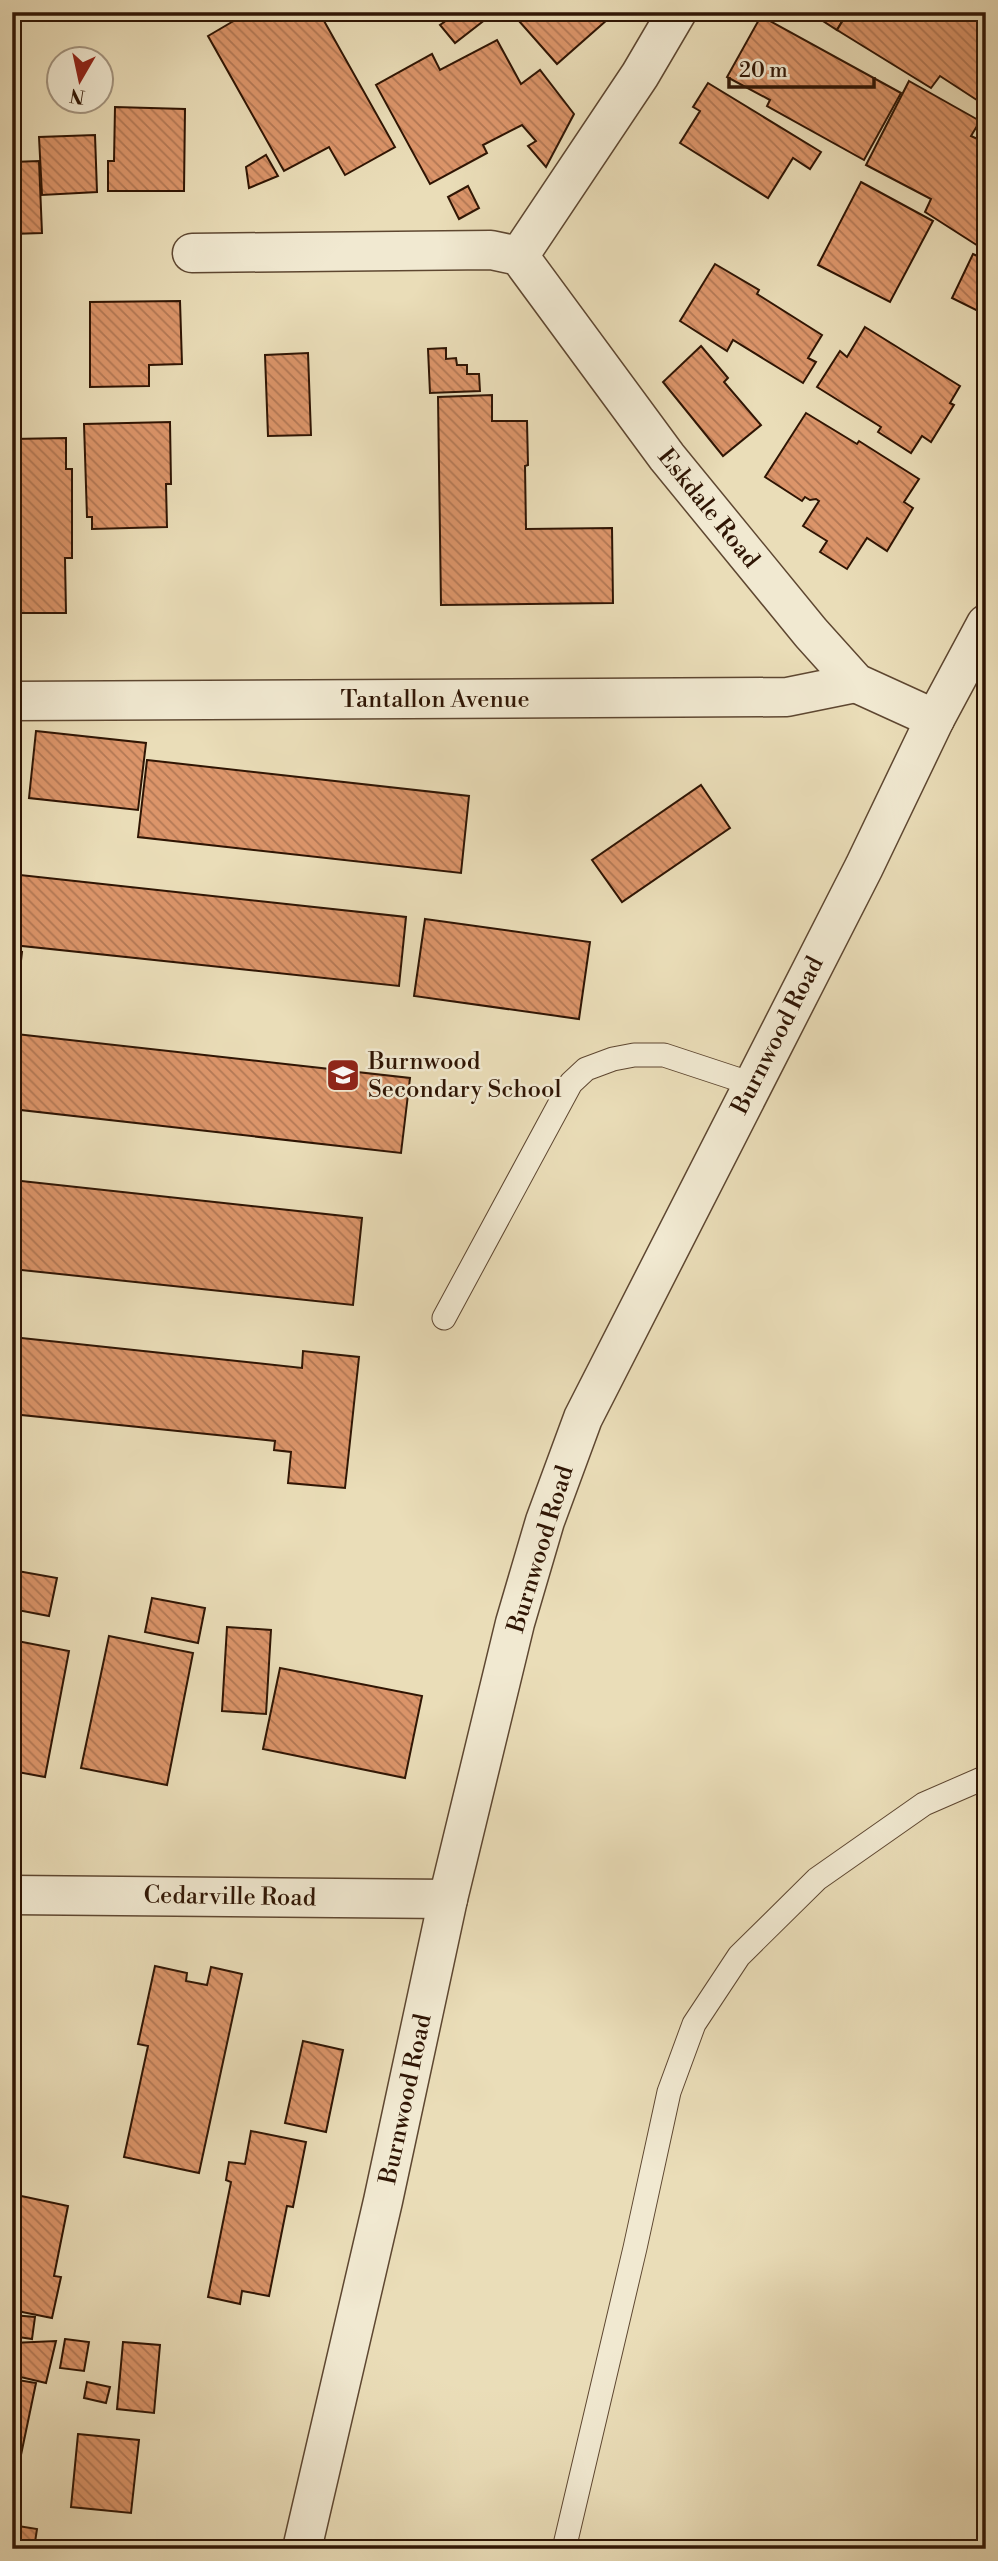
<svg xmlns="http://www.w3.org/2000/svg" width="998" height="2561" font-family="'Libre Bodoni',serif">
<defs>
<pattern id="building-back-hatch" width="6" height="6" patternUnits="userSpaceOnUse" patternTransform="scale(1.75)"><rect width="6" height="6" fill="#dc956a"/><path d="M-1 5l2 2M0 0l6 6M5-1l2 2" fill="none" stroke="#b37855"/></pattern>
</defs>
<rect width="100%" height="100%" fill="#eaddb8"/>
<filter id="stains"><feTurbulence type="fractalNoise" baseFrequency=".00286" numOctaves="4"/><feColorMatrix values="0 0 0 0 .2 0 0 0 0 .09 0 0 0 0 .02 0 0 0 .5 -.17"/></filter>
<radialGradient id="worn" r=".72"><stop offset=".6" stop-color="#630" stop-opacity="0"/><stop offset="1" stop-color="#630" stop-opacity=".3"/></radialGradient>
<g fill="url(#building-back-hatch)" stroke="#2f1504" stroke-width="2">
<path d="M249 12H319L395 147 345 175 329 147 284 171 208 36Z"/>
<path d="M452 12H495L455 43 440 25 454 15Z"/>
<path d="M511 12H616L557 64Z"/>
<path d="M809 12H836L844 18 837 30Z"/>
<path d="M848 12H986V106L940 76 931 88 837 30Z"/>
<path d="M761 16 901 93 864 160 767 106 770 100 727 77Z"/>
<path d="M497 40 521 84 540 70 574 114 546 167 528 146 536 141 522 125 483 145 487 153 430 184 376 85 432 54 440 70Z"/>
<path d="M909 81 980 121 971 136 986 143V251L925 212 931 199 866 165Z"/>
<path d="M708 83 821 152 810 169 793 158 768 198 680 143 700 111 693 107Z"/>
<path d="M115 107 185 109 184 191H108V161H114Z"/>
<path d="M95 135 97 192 42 195 39 137Z"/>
<path d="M266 155 278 176 249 188 246 167Z"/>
<path d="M39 161 42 233 12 234V162Z"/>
<path d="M861 182 933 221 890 302 818 265Z"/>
<path d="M468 186 479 208 459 219 448 197Z"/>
<path d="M973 254 986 260V315L952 298Z"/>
<path d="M715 264 759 290 757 294 822 335 808 358 816 362 803 383 733 340 727 351 680 321Z"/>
<path d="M180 301 182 364 149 365V386L90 387V302Z"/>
<path d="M865 327 960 386 950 403 954 405 931 442 922 436 911 453 878 432 881 427 817 387 840 351 847 357Z"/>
<path d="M701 346 728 378 724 382 761 425 723 456 663 382Z"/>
<path d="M446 348V359L456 358 457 365H467V374H479L480 391 430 393 428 349Z"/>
<path d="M308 353 311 435 268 436 265 355Z"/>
<path d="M492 395V421H527L528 465 525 466 526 529 612 528 613 603 441 605 438 397Z"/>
<path d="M806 413 857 444 859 441 919 479 904 502 913 508 887 551 867 538 847 569 820 552 827 541 803 526 819 501 816 499 810 500 805 497 802 501 765 477Z"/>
<path d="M170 422 171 484H166L167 527 92 529V517H87L84 424Z"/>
<path d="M66 438V469H72V558H65L66 613H18V567H12V439Z"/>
<path d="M36 731 146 743 138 810 29 798Z"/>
<path d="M147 760 469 796 461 873 138 837Z"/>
<path d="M701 785 730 828 622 902 592 860Z"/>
<path d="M20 875 406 917 399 986 13 945Z"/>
<path d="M425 919 590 942 579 1019 414 996Z"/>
<path d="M12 951 22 952 12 1039Z"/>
<path d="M16 1034 410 1078 401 1153 12 1109V1063Z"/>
<path d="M12 1180 362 1218 353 1305 12 1269Z"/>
<path d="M12 1337 302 1368 303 1351 359 1357 345 1488 288 1483 291 1452 274 1450 275 1441 12 1414Z"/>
<path d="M12 1570 57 1578 49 1616 12 1609Z"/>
<path d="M152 1598 205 1608 198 1643 145 1632Z"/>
<path d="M227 1627 271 1630 266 1714 222 1711Z"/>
<path d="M109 1636 193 1653 167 1785 81 1768Z"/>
<path d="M12 1640 69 1651 45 1777 12 1771Z"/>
<path d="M280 1668 422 1696 405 1778 263 1749Z"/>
<path d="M155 1966 187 1973 186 1981 207 1985 211 1967 242 1974 199 2173 124 2157 148 2046 138 2044Z"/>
<path d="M303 2041 343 2050 326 2132 285 2123Z"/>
<path d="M251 2131 306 2142 293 2207 287 2206 269 2296 242 2291 240 2304 208 2297 231 2182 226 2180 229 2162 245 2164Z"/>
<path d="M12 2194 68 2206 54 2276 61 2277 52 2318 12 2310Z"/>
<path d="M12 2315 35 2317 32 2339 12 2336Z"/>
<path d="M65 2339 89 2342 84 2371 60 2368Z"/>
<path d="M56 2341 46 2383 12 2375V2343Z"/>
<path d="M123 2342 160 2345 154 2413 117 2409Z"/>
<path d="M12 2379 36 2383 17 2474 12 2473Z"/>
<path d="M87 2382 110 2387 106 2403 84 2398Z"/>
<path d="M78 2434 139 2440 131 2513 71 2507Z"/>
<path d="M12 2525 37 2529 34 2549H12Z"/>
</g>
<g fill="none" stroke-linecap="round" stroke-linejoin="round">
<g stroke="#5e4731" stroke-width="25">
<g id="service">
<path d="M444 1318 571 1083 586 1069 613 1059 634 1055H664L752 1084"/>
<path d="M564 2549 635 2248 669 2092 694 2024 739 1956 817 1879 924 1804 986 1777"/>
</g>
</g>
<g stroke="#5e4731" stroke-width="41">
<g id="minor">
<path d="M192 253 491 250 519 256 667 457 811 633 856 683 935 719"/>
<path d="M519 256 640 75 677 12"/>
<path d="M12 701 787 697 856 683"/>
<path d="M12 1895 448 1899"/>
<path d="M302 2549 383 2201 448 1899 515 1623 545 1521 583 1418 864 867 935 719 986 624"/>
</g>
</g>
<use href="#service" stroke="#f1e9d1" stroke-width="23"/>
<use href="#minor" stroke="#f1e9d1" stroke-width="38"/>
</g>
<defs>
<g id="school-square" transform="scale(1.75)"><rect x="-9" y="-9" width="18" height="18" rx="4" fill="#8f2418" stroke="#f1e9d1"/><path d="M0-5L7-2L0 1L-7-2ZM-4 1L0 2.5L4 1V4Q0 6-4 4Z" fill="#fff"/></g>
</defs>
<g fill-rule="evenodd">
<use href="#school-square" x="343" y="1075"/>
</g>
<g text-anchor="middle" stroke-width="5" stroke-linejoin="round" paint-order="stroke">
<g font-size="24" fill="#2f1504" stroke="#f1e9d1">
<text transform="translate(709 508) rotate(51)" y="8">Eskdale Road</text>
<text x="435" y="707">Tantallon Avenue</text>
<text transform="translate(777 1035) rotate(-63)" y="8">Burnwood Road</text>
<text transform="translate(540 1549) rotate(-73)" y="8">Burnwood Road</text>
<text transform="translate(230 1896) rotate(1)" y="8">Cedarville Road</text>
<text transform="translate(405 2099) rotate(-78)" y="8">Burnwood Road</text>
</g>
<g font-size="24" fill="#2f1504" stroke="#f1e9d1" text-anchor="start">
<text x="368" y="1069">Burnwood<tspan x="368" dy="28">Secondary School</tspan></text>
</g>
</g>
<rect width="998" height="2561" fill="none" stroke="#eaddb8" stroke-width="42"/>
<rect x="14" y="14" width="970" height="2533" fill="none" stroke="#2f1504" stroke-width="3.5"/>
<rect x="21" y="21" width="956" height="2519" fill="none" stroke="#2f1504" stroke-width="2"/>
<g transform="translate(80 80) rotate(189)"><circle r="33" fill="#f1e9d1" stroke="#a3947f" stroke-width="2"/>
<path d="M0-5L12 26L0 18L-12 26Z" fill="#8f2418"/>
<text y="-10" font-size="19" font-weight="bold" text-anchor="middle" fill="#2f1504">N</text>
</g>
<path d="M729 77v10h145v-10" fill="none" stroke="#2f1504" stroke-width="3.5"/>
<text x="739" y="77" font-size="21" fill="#2f1504" stroke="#f1e9d1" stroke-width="5" paint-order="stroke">20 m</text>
<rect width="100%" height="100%" filter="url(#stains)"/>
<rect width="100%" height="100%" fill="url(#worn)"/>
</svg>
